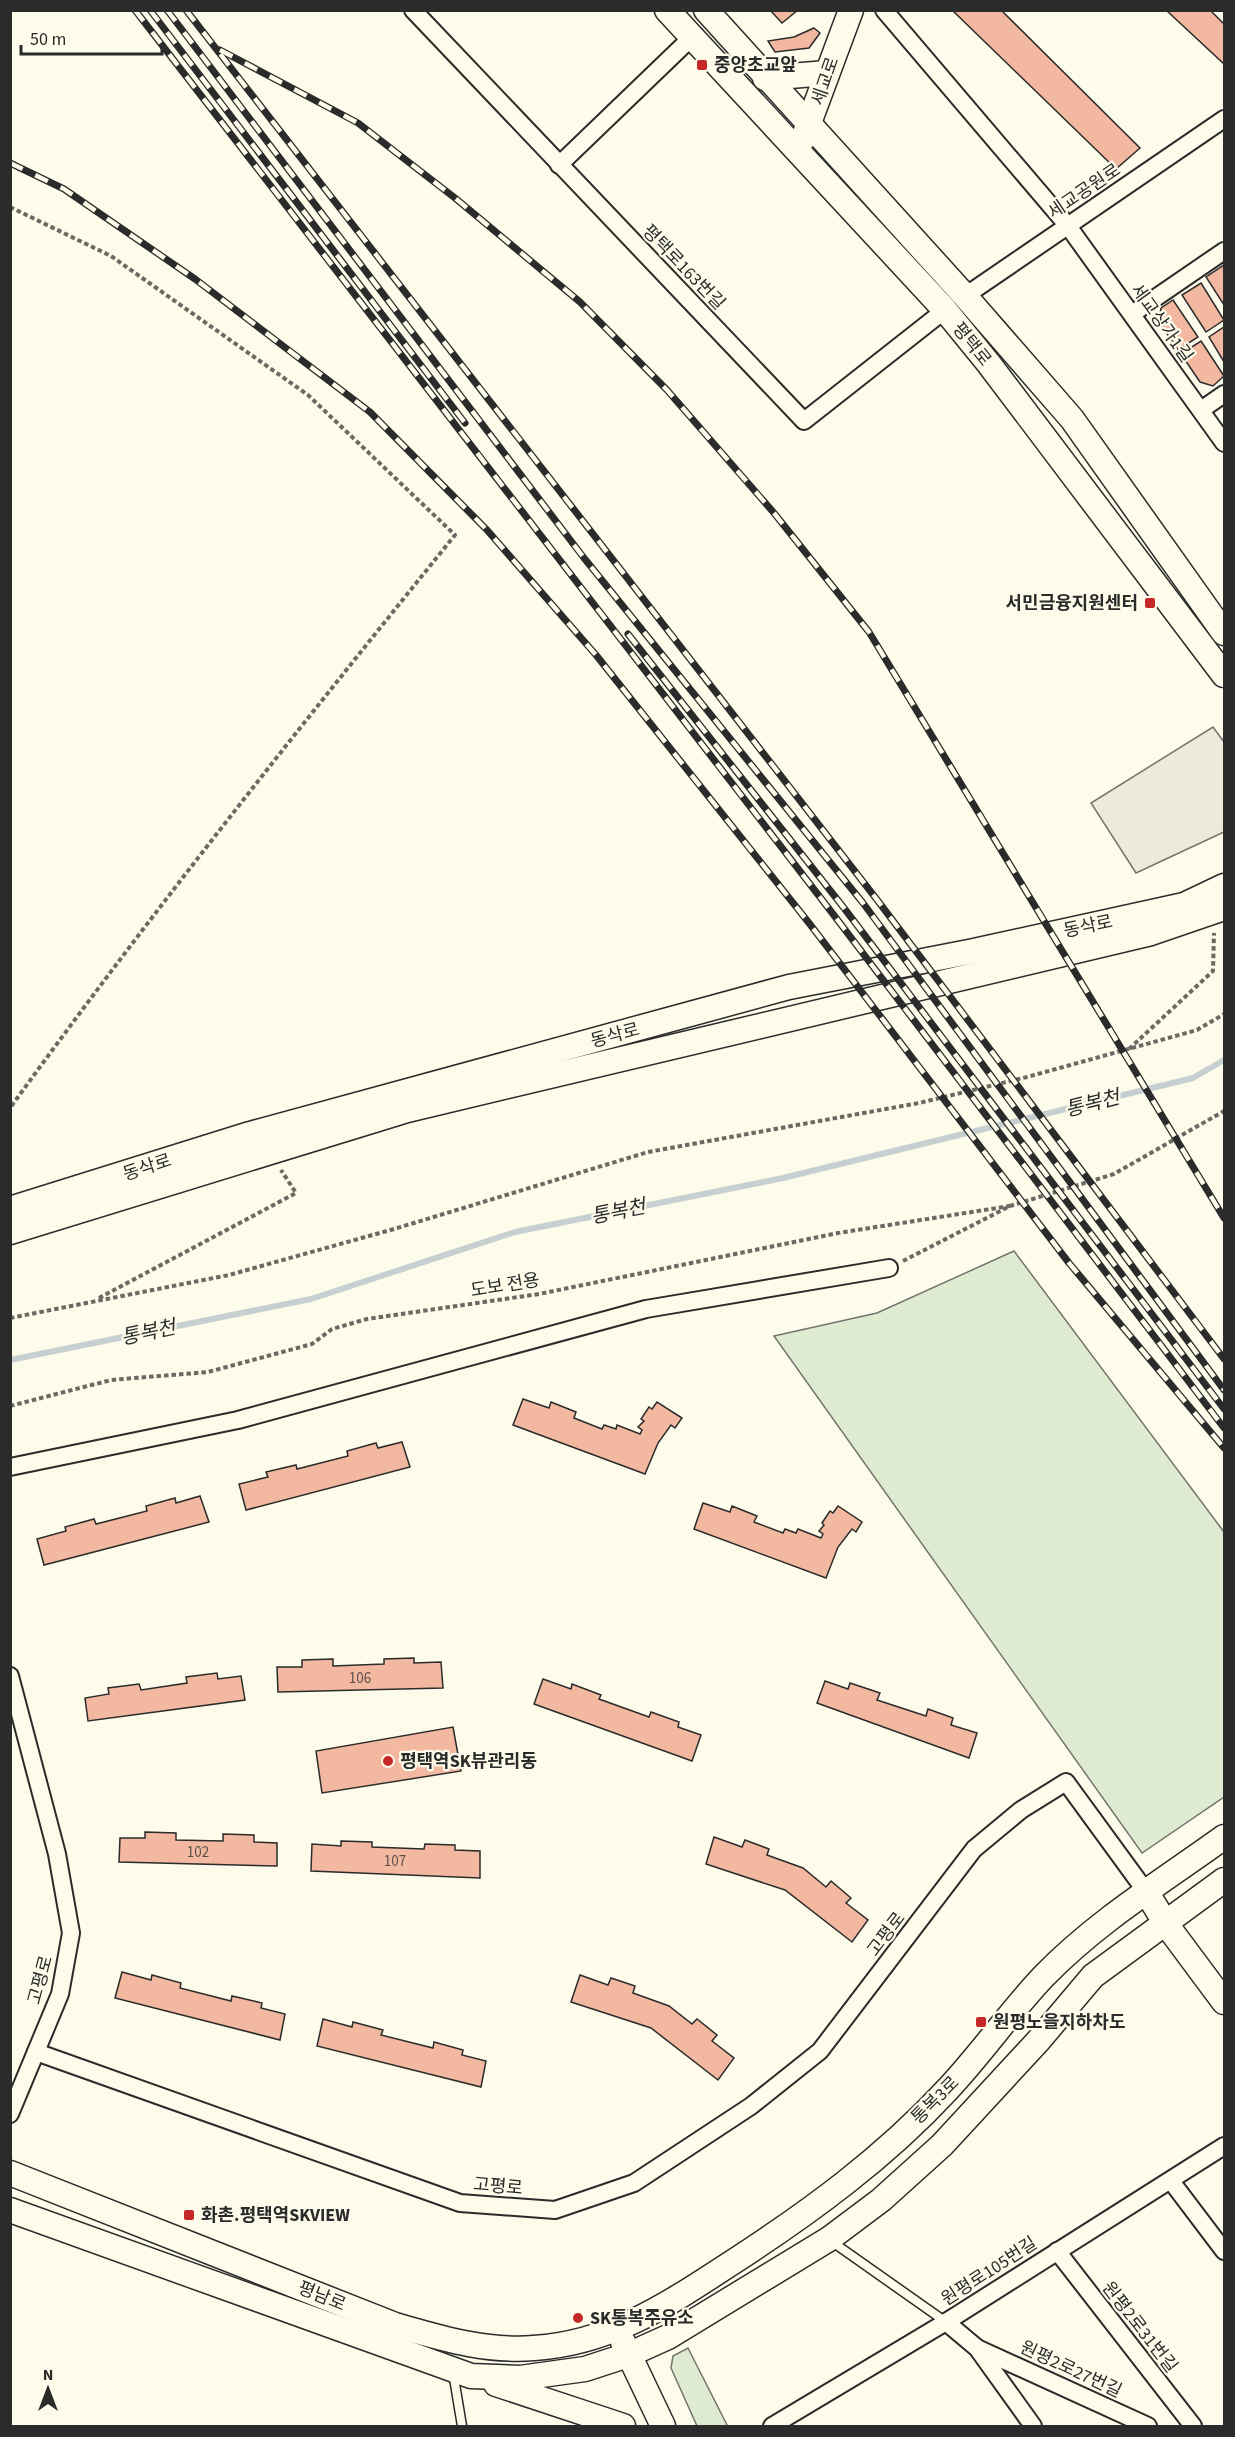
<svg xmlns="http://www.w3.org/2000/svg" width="1235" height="2437" font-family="'Source Sans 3','Noto Sans KR',sans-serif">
<rect width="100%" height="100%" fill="#fdfbea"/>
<g fill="#deebd1" stroke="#74746e" stroke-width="1.5">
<path d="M1014 1251 1224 1532V1797L1142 1853 774 1336 877 1313Z"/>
<path d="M688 2348 727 2425 725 2426H697L671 2368 673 2356Z"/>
</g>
<path fill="#eceadb" stroke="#74746e" stroke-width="1.5" d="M1213 727 1224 742V832L1136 873 1091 803Z"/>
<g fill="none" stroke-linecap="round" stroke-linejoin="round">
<path stroke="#c7d0d0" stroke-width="6" d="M10 1360 311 1299 515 1232 783 1178 1193 1078 1224 1060"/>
</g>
<g fill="#f2b8a0" stroke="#2b2b2b" stroke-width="1.5">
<path d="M770 10H798L782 23Z"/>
<path d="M952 10H1001L1140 148 1116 169Z"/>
<path d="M1166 10H1210L1224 24V64Z"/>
<path d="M814 28 820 33 809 48 775 52 768 41 794 37Z"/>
<path d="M1224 265V305L1206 277Z"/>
<path d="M1201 283 1224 320 1206 332 1182 295Z"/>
<path d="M1173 300 1198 337 1178 350 1159 322 1161 308Z"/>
<path d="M1224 327V362L1209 337Z"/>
<path d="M1201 341 1224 376 1213 386 1200 382 1181 354Z"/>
<path d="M523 1399 549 1408 551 1402 576 1412 574 1418 602 1429 604 1425 616 1429 617 1425 640 1434 642 1430 638 1427 644 1421 641 1419 649 1407 652 1409 657 1402 682 1418 675 1428 671 1425 658 1443 645 1474 513 1425Z"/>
<path d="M402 1442 410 1467 246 1510 239 1484 268 1477 266 1472 296 1465 297 1469 348 1456 347 1451 376 1443 378 1448Z"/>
<path d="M200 1496 209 1522 44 1565 37 1539 66 1531 65 1527 94 1519 96 1524 147 1511 146 1506 175 1498 176 1503Z"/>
<path d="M703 1503 730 1512 732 1506 757 1516 754 1522 783 1533 785 1529 796 1533 798 1529 821 1538 823 1534 819 1531 824 1525 822 1523 830 1511 833 1513 838 1506 862 1522 856 1532 852 1529 838 1547 826 1578 694 1529Z"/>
<path d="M414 1658V1663L441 1662 443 1688 278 1692 277 1667H302V1660L333 1659V1666L384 1664V1659Z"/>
<path d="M217 1673 218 1679 241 1676 245 1700 88 1721 85 1698 109 1694 108 1688 139 1684 141 1690 187 1683 186 1677Z"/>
<path d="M543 1679 571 1689 572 1684 601 1695 599 1699 649 1717 651 1712 679 1722 678 1727 701 1735 692 1761 534 1704Z"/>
<path d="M825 1681 848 1689 850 1683 880 1693 877 1700 926 1716 928 1709 953 1718 951 1725 977 1733 969 1758 817 1703Z"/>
<path d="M453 1727 461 1771 322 1793 316 1751Z"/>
<path d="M145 1832 176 1833V1840L223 1841V1834L254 1835V1842L277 1843V1866L119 1862 120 1838H145Z"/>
<path d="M714 1837 742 1847 745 1840 769 1849 767 1855 803 1868 826 1887 831 1881 851 1898 846 1903 868 1920 852 1942 785 1890 706 1864Z"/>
<path d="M341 1841 372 1842V1847L424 1849 425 1844 455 1845V1850L480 1851V1878L311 1871 312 1844 341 1846Z"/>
<path d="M122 1972 151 1980 152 1975 181 1983 180 1988 231 2001 232 1996 262 2003 261 2008 285 2014 280 2040 115 1998Z"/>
<path d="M580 1975 608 1985 611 1978 635 1986 633 1993 669 2006 692 2024 697 2019 717 2035 712 2041 734 2058 718 2080 651 2028 571 2002Z"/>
<path d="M323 2019 352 2027 353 2022 383 2030 381 2035 433 2048 434 2042 463 2050 462 2055 486 2061 481 2087 317 2046Z"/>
</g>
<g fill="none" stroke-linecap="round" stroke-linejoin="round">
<g stroke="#2b2b2b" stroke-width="11">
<g id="lane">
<path d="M831 2241 946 2322"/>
<path d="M453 2372 462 2426"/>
</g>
</g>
<g stroke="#2b2b2b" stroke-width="20">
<g id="street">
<path d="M413 10 804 421 945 310"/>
<path d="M884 10 1068 226 1224 443"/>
<path d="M559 165 691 38"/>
<path d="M965 296 1224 119"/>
<path d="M1132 314 1224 251"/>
<path d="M1201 410 1224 394"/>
<path d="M10 1467 238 1420 646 1309 889 1268"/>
<path d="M10 1676 57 1854 71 1933 60 1994 10 2114"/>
<path d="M36 2052 460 2203 555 2210 634 2183 751 2106 820 2051 974 1849 1021 1810 1066 1782 1147 1893"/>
<path d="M1171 2181 1224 2251"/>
<path d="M1057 2251 1193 2426"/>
<path d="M946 2322 977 2348 1033 2426"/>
<path d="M977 2348 1148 2426"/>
<path d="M772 2426 946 2322 1224 2146"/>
</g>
</g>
<g stroke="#2b2b2b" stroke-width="27">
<g id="secondary">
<path d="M667 10 945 310 989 364 1224 675"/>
<path d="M706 10 965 296 1072 419 1224 633"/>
<path d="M765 78 827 73"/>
<path d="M803 139 851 10"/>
<path d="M10 1209 250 1134 789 987 974 951 1184 905 1224 886"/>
<path d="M10 1232 407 1110 1151 933 1224 908"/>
<path d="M1147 1893 1166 1924 1224 2002"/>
<path d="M10 2173 395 2325C441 2338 485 2352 534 2348 612 2343 670 2303 733 2262 810 2212 884 2158 947 2090 981 2054 1009 2013 1043 1977 1096 1922 1163 1881 1224 1837"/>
<path d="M10 2210 471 2376 520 2378 556 2373 585 2369 628 2355 668 2337 829 2239 881 2200 942 2145 1039 2040 1093 1976 1224 1880"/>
<path d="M623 2342 663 2426"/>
<path d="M496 2384 623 2426"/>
</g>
</g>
<g stroke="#6a6964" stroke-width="4" stroke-dasharray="4.5 3" stroke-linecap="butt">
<path d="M10 207 111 256 308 395 455 535C303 723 152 912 10 1108"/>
<path d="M1129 1049 1213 971 1214 933"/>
<path d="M903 1261 1010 1206 1114 1174 1224 1111"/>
<path d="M99 1298 296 1193 281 1170"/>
<path d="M10 1318 229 1275 394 1229 648 1152 919 1103 1027 1077 1197 1030 1224 1014"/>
<path d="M10 1406 111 1380 208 1372 312 1344 332 1329 367 1319 539 1294 838 1233 1010 1206"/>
</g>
<use href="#lane" stroke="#fdfbea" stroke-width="8"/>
<use href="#street" stroke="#fdfbea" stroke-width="16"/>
<use href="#secondary" stroke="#fdfbea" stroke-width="24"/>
<g stroke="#2b2b2b" stroke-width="7">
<g id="rail">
<path d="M135 10 833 914 1224 1428"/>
<path d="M150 10 465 423"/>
<path d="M167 10 584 558 863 903 1224 1390"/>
<path d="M186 10 878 901 1224 1359"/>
<path d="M220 50 358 123 455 198 580 302 667 390 774 513 869 632 1224 1218"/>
<path d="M10 163 64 189 195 279 370 412 487 530 596 655 809 923 1069 1263 1224 1448"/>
<path d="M628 634 844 908 1224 1409"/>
</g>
</g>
<use href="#rail" stroke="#fdfbea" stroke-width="4.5" stroke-dasharray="14" stroke-linecap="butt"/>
</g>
<g fill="#c62828" stroke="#fdfbea" stroke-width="2">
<rect x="696" y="59" width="12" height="12" rx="3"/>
<rect x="1144" y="597" width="12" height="12" rx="3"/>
<circle cx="388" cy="1761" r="6"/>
<rect x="975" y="2016" width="12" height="12" rx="3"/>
<rect x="183" y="2209" width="12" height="12" rx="3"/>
<circle cx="578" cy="2318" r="6"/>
</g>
<g text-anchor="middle" stroke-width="4.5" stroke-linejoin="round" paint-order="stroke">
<g font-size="15" fill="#5d4e48">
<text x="360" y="1683">106</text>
<text x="198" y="1857">102</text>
<text x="395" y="1866">107</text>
</g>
<g font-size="18" font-weight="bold" fill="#2b2b2b" stroke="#fdfbea" text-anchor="start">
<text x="714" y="71">중앙초교앞</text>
<text x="1138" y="609" text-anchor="end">서민금융지원센터</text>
<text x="400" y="1767">평택역SK뷰관리동</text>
<text x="993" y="2028">원평노을지하차도</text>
<text x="201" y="2221">화촌.평택역SKVIEW</text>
<text x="590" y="2324">SK통복주유소</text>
</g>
<g font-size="18" fill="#2b2b2b" stroke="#fdfbea">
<text transform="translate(825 81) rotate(-71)" y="6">세교로</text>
<text transform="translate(1084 191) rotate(-34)" y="6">세교공원로</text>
<text transform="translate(684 267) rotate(46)" y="6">평택로163번길</text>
<text transform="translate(1162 323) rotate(54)" y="6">세교상가1길</text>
<text transform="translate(972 344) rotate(51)" y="6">평택로</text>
<text transform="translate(1088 926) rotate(-12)" y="6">동삭로</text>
<text transform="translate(615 1035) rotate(-15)" y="6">동삭로</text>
<text transform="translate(147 1167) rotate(-18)" y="6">동삭로</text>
<text transform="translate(505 1285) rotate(-9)" y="6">도보 전용</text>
<text transform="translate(886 1934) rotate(-53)" y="6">고평로</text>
<text transform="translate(40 1980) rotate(-75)" y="6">고평로</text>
<text transform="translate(935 2100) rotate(-45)" y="6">통복3로</text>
<text transform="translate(498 2186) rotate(5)" y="6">고평로</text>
<text transform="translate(989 2271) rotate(-33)" y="6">원평로105번길</text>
<text transform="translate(322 2296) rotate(22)" y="6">평남로</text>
<text transform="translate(1140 2327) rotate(52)" y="6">원평2로31번길</text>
<text transform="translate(1071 2369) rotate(25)" y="6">원평2로27번길</text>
</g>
<g font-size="20" font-style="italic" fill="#2b2b2b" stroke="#fdfbea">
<text transform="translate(1092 1103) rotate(-14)" y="7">통복천</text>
<text transform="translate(618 1211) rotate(-11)" y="7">통복천</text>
<text transform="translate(148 1332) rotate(-12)" y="7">통복천</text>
</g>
</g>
<rect width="1235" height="2437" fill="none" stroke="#2b2b2b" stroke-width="24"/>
<g transform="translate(48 2389)" stroke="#fdfbea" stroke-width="4.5" paint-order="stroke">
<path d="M0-4.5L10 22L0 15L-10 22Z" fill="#2b2b2b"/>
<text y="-9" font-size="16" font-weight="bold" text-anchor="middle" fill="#2b2b2b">N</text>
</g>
<path d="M21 45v9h141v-9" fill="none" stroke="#2b2b2b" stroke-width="3"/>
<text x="30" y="45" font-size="18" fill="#2b2b2b" stroke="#fdfbea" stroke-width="4.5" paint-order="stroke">50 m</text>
</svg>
